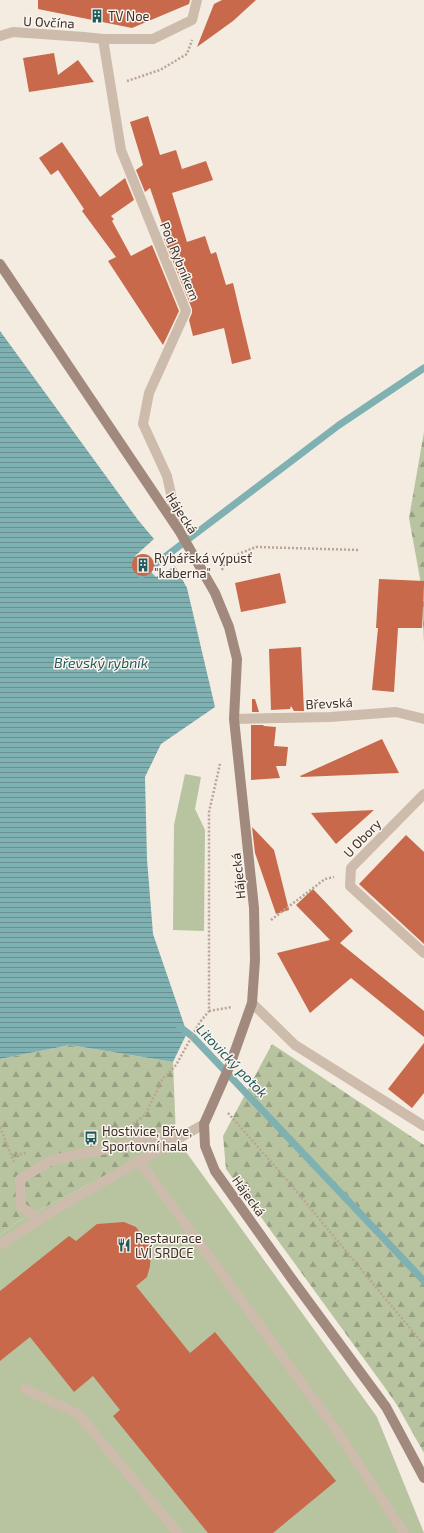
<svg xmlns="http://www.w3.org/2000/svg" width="424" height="1533" font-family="'Exo 2',sans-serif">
<defs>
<pattern id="forest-firs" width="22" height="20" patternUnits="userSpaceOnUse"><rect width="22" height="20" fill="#b8c4a0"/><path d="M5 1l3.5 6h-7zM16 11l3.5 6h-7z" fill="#97a083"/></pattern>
<pattern id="water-rules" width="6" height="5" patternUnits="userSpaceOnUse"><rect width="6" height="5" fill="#7fb0b2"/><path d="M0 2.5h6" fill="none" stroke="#699091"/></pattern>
</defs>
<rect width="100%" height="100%" fill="#f4ebe1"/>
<g fill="url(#forest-firs)">
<path d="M424 432V643L421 584 409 518Z"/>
<path d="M272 1044 424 1145V1453L397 1405 383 1385 226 1169 223 1136Z"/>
<path d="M70 1045 173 1062 176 1138 17 1222 0 1235V1059Z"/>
</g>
<g fill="#b8c4a0">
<path d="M185 774 201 777 195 809 205 830 204 931 173 930 174 825Z"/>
<path d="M176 1138 377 1417 424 1533H0V1235L17 1222Z"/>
</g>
<path fill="url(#water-rules)" d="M0 331 138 520 154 539 135 556 156 577 175 566 187 588 215 707 161 744 145 777 147 859 153 934 187 1033 173 1062 70 1045 0 1059Z"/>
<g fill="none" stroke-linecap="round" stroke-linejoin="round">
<g stroke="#7fb0b2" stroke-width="7">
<path d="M141 575 339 425 424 368"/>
<path d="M180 1027 193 1037 424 1281"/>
</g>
</g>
<g fill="#c8694b">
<path d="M38 0H190L189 4 132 28 38 9Z"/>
<path d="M222 0H256L233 21 197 47 214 4Z"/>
<path d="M54 53 58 75 78 60 94 82 29 92 23 58Z"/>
<path d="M148 116 160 155 176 150 182 169 206 161 213 180 172 193 187 242 205 236 211 254 216 252 226 285 233 283 251 359 232 364 224 328 193 336 189 320 192 313V309L164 239 167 238 150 188 145 192 136 170 143 165 130 122Z"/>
<path d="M62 142 100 197 125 178 134 200 111 216 114 219 112 221 131 256 152 245 179 311 163 345 108 261 116 257 82 211 84 209 58 170 51 175 39 158Z"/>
<circle cx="143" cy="565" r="11"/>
<path d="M280 573 286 603 241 612 235 583Z"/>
<path d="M379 579 424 581 422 628H398L394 692 372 690 378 628H376Z"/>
<path d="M301 647 304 711H294L291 706 290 709 271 710 269 649Z"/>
<path d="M252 699H255L259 712H252Z"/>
<path d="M251 725H263L264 726 276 727 274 746 288 747 286 766H276L280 778 251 780Z"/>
<path d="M382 739 399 773 301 777 300 776Z"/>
<path d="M374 810 336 844 311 813Z"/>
<path d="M252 827 274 850 289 910 276 914 255 853Z"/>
<path d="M406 835 424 852V944L359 884Z"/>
<path d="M313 889 353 931 340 943 424 1011V1037L351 978 310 1013 277 953 330 940 296 905Z"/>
<path d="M424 1043V1093L412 1108 388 1089Z"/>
<path d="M124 1222 136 1227 151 1248 150 1266 147 1277 136 1286 190 1353 215 1332 336 1481 273 1533H208L113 1416 120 1410 93 1376 74 1392 30 1337 0 1361V1291L69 1236 76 1241 97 1224Z"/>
</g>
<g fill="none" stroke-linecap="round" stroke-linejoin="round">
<g stroke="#b9a596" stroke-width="2.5" stroke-dasharray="2 2" stroke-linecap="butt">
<path d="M127 81 160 70 187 54 192 40"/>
<path d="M222 570 226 559 256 547 360 550"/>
<path d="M271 920 325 879 334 877"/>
<path d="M209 1011 232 1007"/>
<path d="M228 1113 287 1180 424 1345"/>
<path d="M130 1126 145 1115 162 1080 176 1065 200 1022 209 1011V812L220 764"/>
<path d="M0 1127 14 1162"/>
<path d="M12 1156 26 1153"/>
</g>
<g stroke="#cdbbac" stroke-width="10">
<path d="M140 1162 334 1427 404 1533"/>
<path d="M40 1219 21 1207 20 1179 52 1160 185 1133"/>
<path d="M0 1245 56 1209 204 1124"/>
<path d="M25 1389 78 1414 178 1533"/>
</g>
<g stroke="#cdbbac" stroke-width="10">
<path d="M0 36 13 32 84 37 103 39H153L192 20 197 0"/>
<path d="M103 39 121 150 186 311 149 393 143 424 167 476 179 530"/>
<path d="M234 719 330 717 396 712 424 719"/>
<path d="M424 794 351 868 350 886 424 953"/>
<path d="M252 1003 295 1045 424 1126"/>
</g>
<path stroke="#a18a7d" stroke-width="10" d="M0 264 180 532 215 593 229 627 237 659 234 719 254 908 255 960 252 1003 230 1065 204 1124 205 1146 215 1171 294 1282 386 1407 424 1478"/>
</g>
<defs>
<g id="building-bare" transform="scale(1.08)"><path d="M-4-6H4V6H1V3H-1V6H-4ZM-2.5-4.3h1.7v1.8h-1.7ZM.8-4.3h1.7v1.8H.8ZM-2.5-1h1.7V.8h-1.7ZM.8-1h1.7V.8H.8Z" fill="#1f5a5e" stroke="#fbf5ee" stroke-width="2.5" paint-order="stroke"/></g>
<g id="bus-bare" transform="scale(1.08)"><path d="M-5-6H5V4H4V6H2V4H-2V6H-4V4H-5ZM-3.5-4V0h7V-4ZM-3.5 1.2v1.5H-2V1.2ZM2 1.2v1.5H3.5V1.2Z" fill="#1f5a5e" stroke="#fbf5ee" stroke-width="2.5" paint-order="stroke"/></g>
<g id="restaurant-bare" transform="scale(1.08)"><path d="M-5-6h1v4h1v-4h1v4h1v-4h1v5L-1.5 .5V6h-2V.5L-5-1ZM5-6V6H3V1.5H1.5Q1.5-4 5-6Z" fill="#1f5a5e" stroke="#fbf5ee" stroke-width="2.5" paint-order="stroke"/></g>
</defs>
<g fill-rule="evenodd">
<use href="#building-bare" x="97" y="16"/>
<use href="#building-bare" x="143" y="565"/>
<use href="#bus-bare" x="91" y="1138"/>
<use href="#restaurant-bare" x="124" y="1245"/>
</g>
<g text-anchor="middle" stroke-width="3" stroke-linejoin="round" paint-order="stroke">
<g font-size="13" fill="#3b302b" stroke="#fbf5ee" text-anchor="start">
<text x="108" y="21">TV Noe</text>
<text x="154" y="563">Rybářská výpusť<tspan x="154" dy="15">"kaberna"</tspan></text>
<text x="102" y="1136">Hostivice, Břve,<tspan x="102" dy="15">Sportovní hala</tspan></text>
<text x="135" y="1243">Restaurace<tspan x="135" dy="15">LVÍ SRDCE</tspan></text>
</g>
<g font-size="13" fill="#3b302b" stroke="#fbf5ee">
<text transform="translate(49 22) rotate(3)" y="5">U Ovčína</text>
<text transform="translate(180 261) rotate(68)" y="5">Pod Rybníkem</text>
<text transform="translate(182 513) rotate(57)" y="5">Hájecká</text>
<text transform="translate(329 703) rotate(-3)" y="5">Břevská</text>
<text transform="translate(362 838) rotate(-46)" y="5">U Obory</text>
<text transform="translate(238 876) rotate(-96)" y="5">Hájecká</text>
<text transform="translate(249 1196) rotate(54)" y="5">Hájecká</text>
</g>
<g font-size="14" font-style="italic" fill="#1f5a5e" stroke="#fbf5ee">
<text x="101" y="668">Břevský rybník</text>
<text transform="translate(232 1061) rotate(46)" y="5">Litovický potok</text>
</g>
</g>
</svg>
